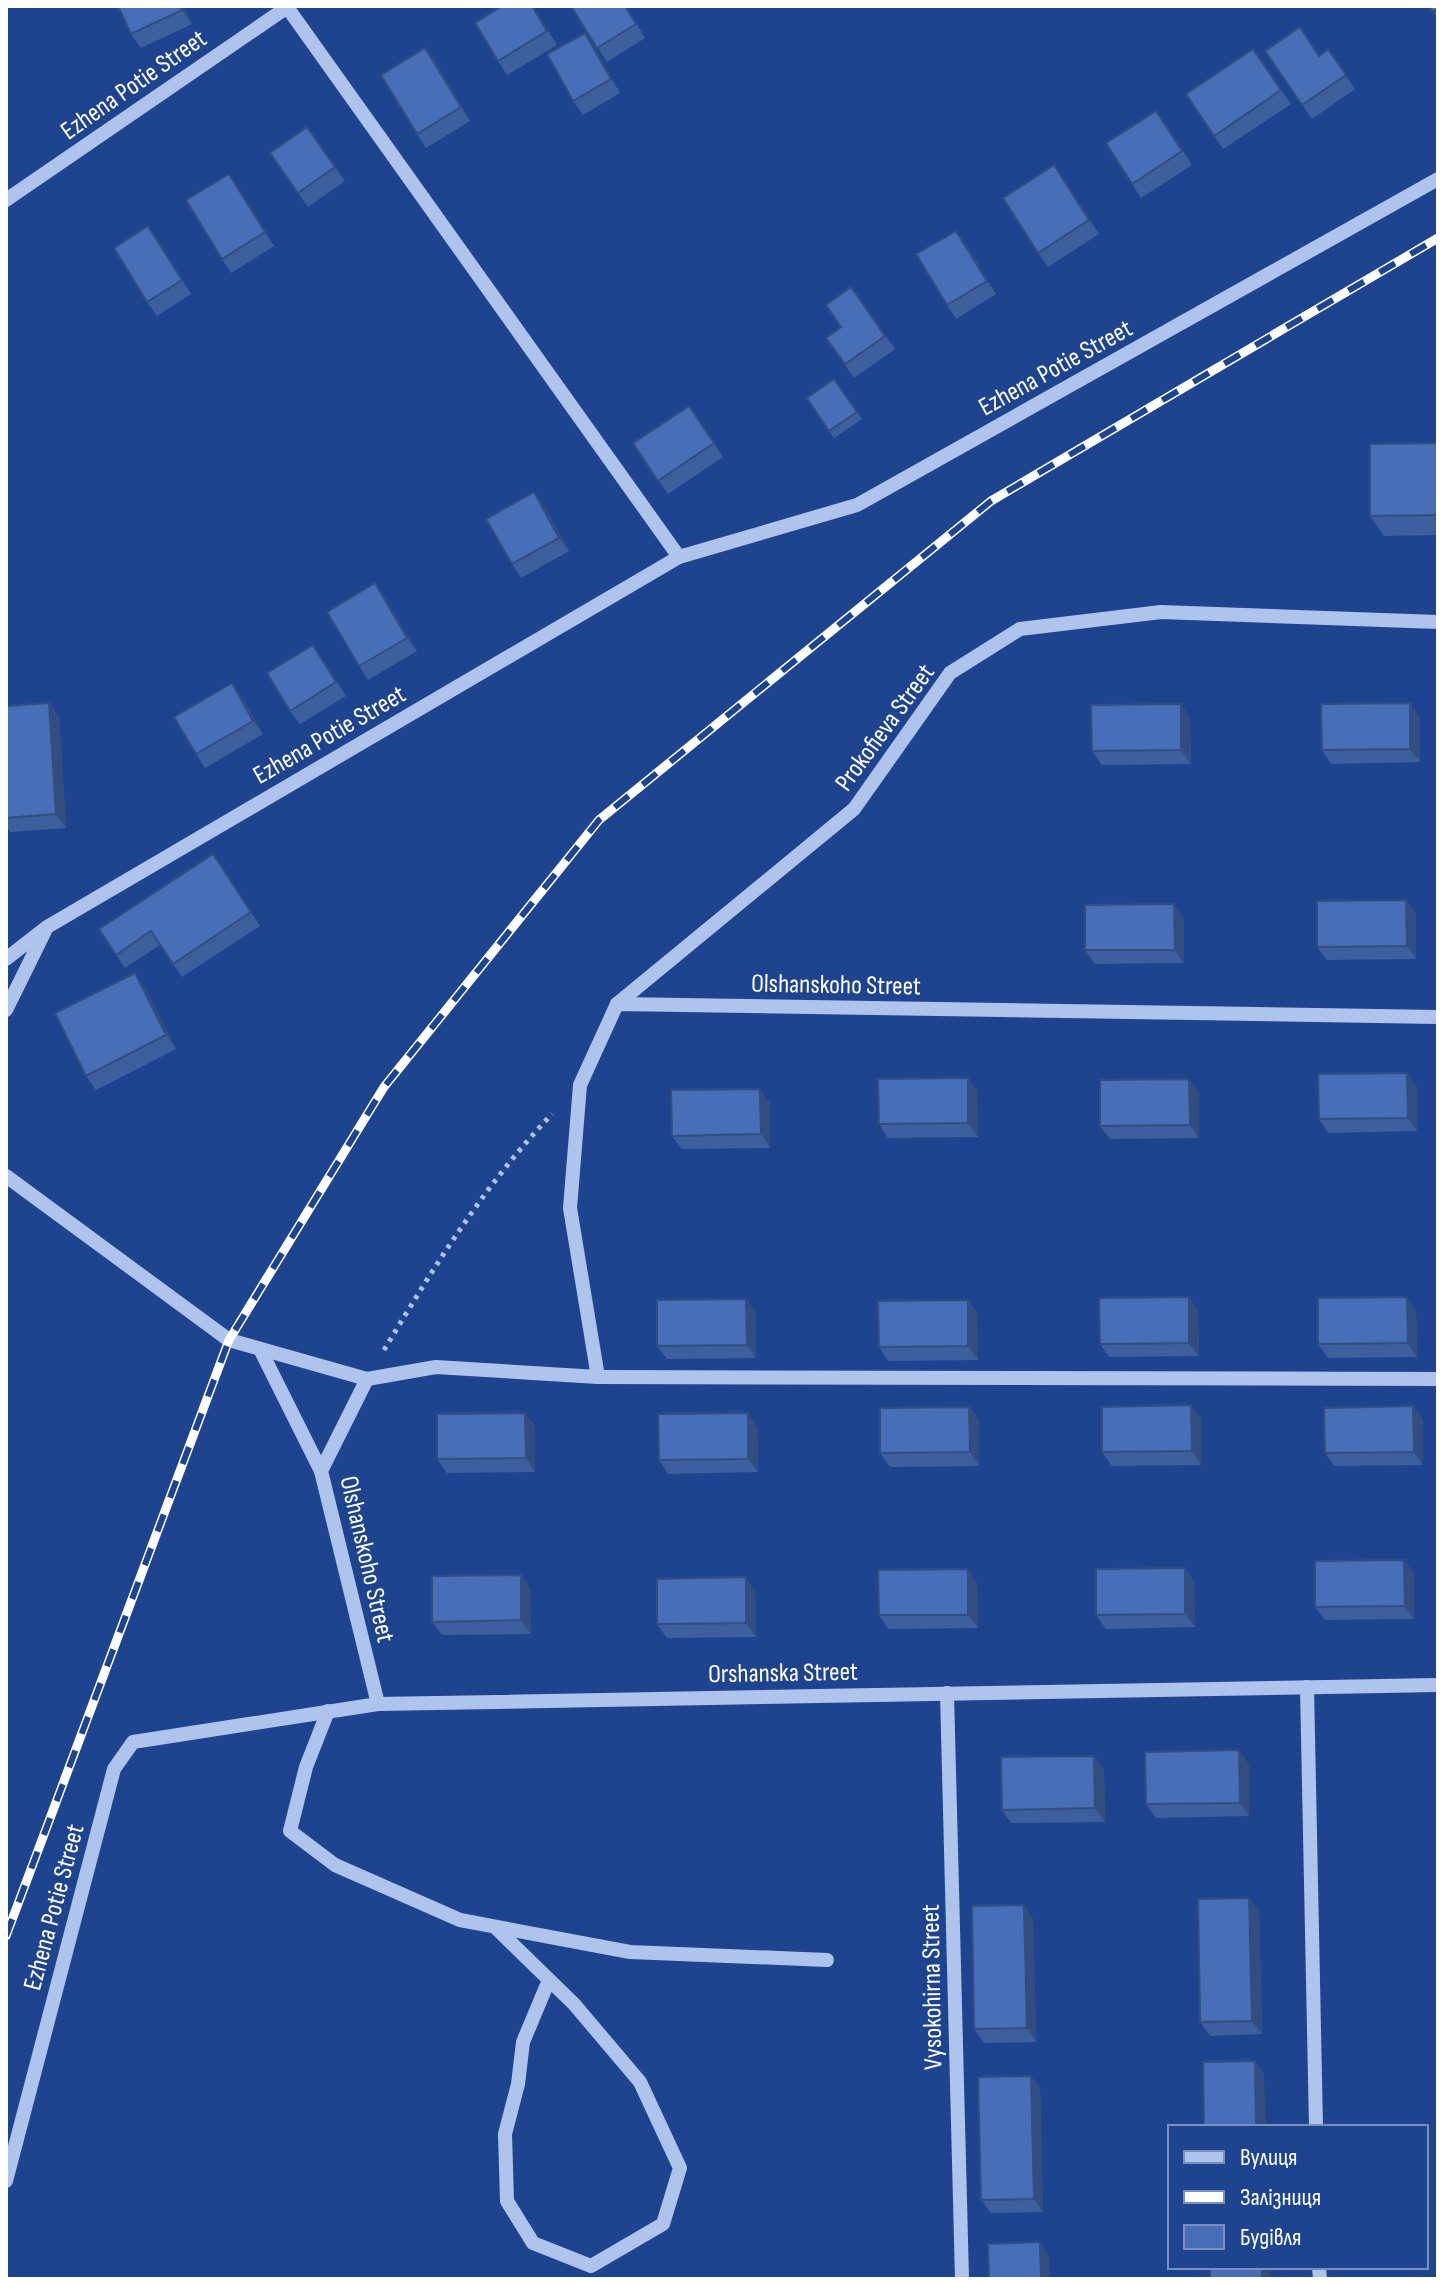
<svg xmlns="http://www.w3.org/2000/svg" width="1444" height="2285" font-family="'Sofia Sans Condensed',sans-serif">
<rect width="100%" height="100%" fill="#1f448f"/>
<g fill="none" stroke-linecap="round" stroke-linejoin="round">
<path stroke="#aec4ed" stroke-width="5" stroke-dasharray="4 6" stroke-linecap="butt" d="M384 1350C434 1267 485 1184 552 1114"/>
<g stroke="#aec4ed" stroke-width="14">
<path d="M287 7 679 557"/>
<path d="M6 200 289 6"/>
<path d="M6 959 47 927 679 557 857 505 1438 179"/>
<path d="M617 1004 854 809 950 673 1020 629 1161 612 1438 622"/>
<path d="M6 1010 45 931"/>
<path d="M6 1176 229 1340 367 1379"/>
<path d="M260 1349 321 1471"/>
<path d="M598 1377 1438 1379"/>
<path d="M1307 1687 1316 2127"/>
<path d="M947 1693 962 2279"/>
<path d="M378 1704 321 1471 367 1379 436 1367 598 1377 570 1208 580 1085 617 1004 1438 1017"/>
<path d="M328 1711 306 1767 290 1831 335 1865 460 1920 630 1952 827 1960"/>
<path d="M495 1927 574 2004 640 2082 680 2168 663 2224 591 2266 533 2243 507 2201 505 2134 518 2084 523 2042 549 1980"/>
<path d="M6 2181 114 1769 133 1742 378 1704 1438 1685"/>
<path d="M1319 2267 1320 2279"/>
</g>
<g stroke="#fff" stroke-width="9">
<path id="rail" d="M6 1936 229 1340 384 1087 599 820 991 501 1438 238"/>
</g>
<use href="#rail" stroke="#1f448f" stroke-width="6" stroke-dasharray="18" stroke-linecap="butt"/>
</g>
<g fill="#3d5f9d">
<path d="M118 6H183L192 24 141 48 131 34Z"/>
<path d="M533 6 557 45 507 75 498 61Z"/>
<path d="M571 6H626L645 38 607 62Z"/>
<path d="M1429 6H1438V19Z"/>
<path d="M594 46 620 93 583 115 573 101Z"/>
<path d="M425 48 435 61 470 121 426 148 417 134Z"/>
<path d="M1253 49 1291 104 1223 149 1186 94Z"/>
<path d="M1328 50 1355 89 1312 119 1265 51 1319 56Z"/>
<path d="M1166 124 1192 165 1141 198 1132 184Z"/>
<path d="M307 127 345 181 308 207 270 153Z"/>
<path d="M1054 165 1099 234 1048 267 1038 253Z"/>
<path d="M229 174 274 246 231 273 222 259Z"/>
<path d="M148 226 191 294 157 316 147 302Z"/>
<path d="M966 244 996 294 956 319 947 305Z"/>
<path d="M851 287 895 349 854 378 826 338 841 327Z"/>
<path d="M834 379 862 419 834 438 807 398Z"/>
<path d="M689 406 723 457 668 494 633 443Z"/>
<path d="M1438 443V535L1384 536 1370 516Z"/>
<path d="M534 492 544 506 569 551 521 578 512 564Z"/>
<path d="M384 597 417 651 368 680 359 666Z"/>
<path d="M313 645 346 696 300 724 290 711Z"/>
<path d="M242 697 263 734 205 768 196 754Z"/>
<path d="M49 703 59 717 66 828 10 832 6 826V706Z"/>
<path d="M1420 717V762L1331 764 1322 750Z"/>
<path d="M1190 718 1191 764 1102 765 1092 751Z"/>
<path d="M213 854 260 926 182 977 160 945 125 968 99 929Z"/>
<path d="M1416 914V959L1327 960 1317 947Z"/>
<path d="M1184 918V963L1095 964 1085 950Z"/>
<path d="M144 986 176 1049 96 1090 86 1076Z"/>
<path d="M968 1078 977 1091 978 1137 888 1138 879 1124Z"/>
<path d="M1189 1079 1199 1093V1138L1110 1139 1100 1126Z"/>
<path d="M1417 1086V1131L1328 1133 1319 1119Z"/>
<path d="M770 1103V1148L682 1149 672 1136Z"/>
<path d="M1189 1297 1198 1311 1199 1356 1109 1357 1100 1344Z"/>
<path d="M746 1299 756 1313V1358L667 1359 657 1346Z"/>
<path d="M968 1300 977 1314 978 1360 888 1361 879 1347Z"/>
<path d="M1416 1311 1417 1357 1328 1358 1318 1344Z"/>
<path d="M1191 1405 1201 1419V1465L1112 1466 1102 1452Z"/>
<path d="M1413 1406 1423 1420V1465L1334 1466 1325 1453Z"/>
<path d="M969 1407 979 1420V1466L890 1467 880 1453Z"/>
<path d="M525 1413 535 1426V1472L447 1473 437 1459Z"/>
<path d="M757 1427 758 1472 668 1474 659 1460Z"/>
<path d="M1404 1560 1414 1574V1619L1325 1620 1315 1607Z"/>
<path d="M1185 1568 1194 1582 1195 1627 1106 1629 1096 1615Z"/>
<path d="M521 1575 530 1588 531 1634 442 1635 432 1622Z"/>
<path d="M977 1583 978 1628 888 1629 879 1615Z"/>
<path d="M755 1591 756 1637 667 1638 657 1624Z"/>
<path d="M1094 1756 1104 1769 1105 1822 1011 1823 1002 1810Z"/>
<path d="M1249 1764V1816L1156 1818 1146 1804Z"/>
<path d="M1249 1898 1259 1911 1262 2034 1210 2036 1200 2022Z"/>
<path d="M1033 1918 1036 2042 984 2043 974 2029Z"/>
<path d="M1031 2076 1040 2089 1043 2212 991 2213 981 2200Z"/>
</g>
<g fill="#324d7f">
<path d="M180 6H183L192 24 182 10Z"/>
<path d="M585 33 594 46 620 93 611 79Z"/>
<path d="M425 48 435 61 470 121 461 107Z"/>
<path d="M229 174 239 188 274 246 265 232Z"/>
<path d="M148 226 158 240 191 294 182 280Z"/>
<path d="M956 231 966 244 996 294 987 281Z"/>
<path d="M534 492 544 506 569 551 559 538Z"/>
<path d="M375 583 384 597 417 651 407 638Z"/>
<path d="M232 683 242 697 263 734 253 721Z"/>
<path d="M49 703 59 717 66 828 56 814Z"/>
<path d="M1410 703 1420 717V762L1410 749Z"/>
<path d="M1181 704 1190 718 1191 764 1181 750Z"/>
<path d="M1406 900 1416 914V959L1407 946Z"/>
<path d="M1174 904 1184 918V963L1175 950Z"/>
<path d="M135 973 144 986 176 1049 166 1035Z"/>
<path d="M1407 1073 1417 1086V1131L1408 1118Z"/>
<path d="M968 1078 977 1091 978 1137 968 1123Z"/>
<path d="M1189 1079 1199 1093V1138L1190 1125Z"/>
<path d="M760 1089 770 1103V1148L761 1134Z"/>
<path d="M1189 1297 1198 1311 1199 1356 1189 1343Z"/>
<path d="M1407 1297 1416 1311 1417 1357 1408 1343Z"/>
<path d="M746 1299 756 1313V1358L747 1345Z"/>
<path d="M968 1300 977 1314 978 1360 968 1346Z"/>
<path d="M1191 1405 1201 1419V1465L1192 1451Z"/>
<path d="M1413 1406 1423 1420V1465L1414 1452Z"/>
<path d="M969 1407 979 1420V1466L970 1452Z"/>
<path d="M525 1413 535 1426V1472L526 1458Z"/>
<path d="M748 1413 757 1427 758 1472 748 1459Z"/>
<path d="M1404 1560 1414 1574V1619L1405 1606Z"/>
<path d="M1185 1568 1194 1582 1195 1627 1185 1614Z"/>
<path d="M968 1569 977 1583 978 1628 968 1615Z"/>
<path d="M521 1575 530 1588 531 1634 521 1620Z"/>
<path d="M746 1577 755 1591 756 1637 746 1623Z"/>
<path d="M1239 1750 1249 1764V1816L1240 1803Z"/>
<path d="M1094 1756 1104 1769 1105 1822 1095 1808Z"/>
<path d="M1249 1898 1259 1911 1262 2034 1252 2021Z"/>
<path d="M1024 1905 1033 1918 1036 2042 1027 2028Z"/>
<path d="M1255 2061 1264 2074 1266 2127H1256Z"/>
<path d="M1031 2076 1040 2089 1043 2212 1034 2199Z"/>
<path d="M1040 2242 1049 2256 1050 2279H1041Z"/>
<rect x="1262" y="2267" width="9" height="12"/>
</g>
<g fill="#476eb6" stroke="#324d7f" stroke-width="2">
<path d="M118 6H180L182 10 131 34Z"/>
<path d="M502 6H532L547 31 498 61 475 23Z"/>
<path d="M571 6H625L636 24 597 48Z"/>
<path d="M1429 6H1438V8L1433 12Z"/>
<path d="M1300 27 1319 56 1328 49 1346 75 1302 105 1265 51Z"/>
<path d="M585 33 611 79 573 101 547 54Z"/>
<path d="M425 48 461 107 417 134 381 75Z"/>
<path d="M1253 49 1281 90 1214 136 1186 94Z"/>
<path d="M1156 111 1182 151 1132 184 1106 143Z"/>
<path d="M307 127 335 167 298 193 270 153Z"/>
<path d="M1054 165 1089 220 1038 253 1003 198Z"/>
<path d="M229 174 265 232 222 259 186 200Z"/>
<path d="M148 226 182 280 147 302 114 248Z"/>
<path d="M956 231 987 281 947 305 916 254Z"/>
<path d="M851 287 885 336 845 364 826 338 841 327 826 305Z"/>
<path d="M834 379 857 412 829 431 807 398Z"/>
<path d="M689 406 714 443 658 481 633 443Z"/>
<path d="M1438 443V515L1370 516V444Z"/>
<path d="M534 492 559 538 512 564 486 519Z"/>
<path d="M375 583 407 638 359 666 327 612Z"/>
<path d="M313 645 336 682 290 711 267 673Z"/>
<path d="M232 683 253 721 196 754 174 717Z"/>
<path d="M49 703 56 814 6 818V706Z"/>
<path d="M1410 703V749L1322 750 1321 704Z"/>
<path d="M1181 704V750L1092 751 1091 705Z"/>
<path d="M213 854 251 912 173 964 151 931 116 955 99 929Z"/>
<path d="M1406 900 1407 946 1317 947V901Z"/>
<path d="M1174 904 1175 950H1085V905Z"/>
<path d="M135 973 166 1035 86 1076 55 1013Z"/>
<path d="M1407 1073 1408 1118 1319 1119 1318 1074Z"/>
<path d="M968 1078V1123L879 1124 878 1079Z"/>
<path d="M1189 1079 1190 1125 1100 1126V1080Z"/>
<path d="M760 1089 761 1134 672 1136 671 1090Z"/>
<path d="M1189 1297V1343L1100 1344 1099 1298Z"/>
<path d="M1407 1297 1408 1343 1318 1344V1298Z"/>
<path d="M746 1299 747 1345 657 1346V1300Z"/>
<path d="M968 1300V1346L879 1347 878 1301Z"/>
<path d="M1191 1405 1192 1451 1102 1452V1407Z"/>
<path d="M1413 1406 1414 1452 1325 1453 1324 1408Z"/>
<path d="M969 1407 970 1452 880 1453V1408Z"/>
<path d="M525 1413 526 1458 437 1459V1414Z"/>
<path d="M748 1413V1459L659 1460 658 1414Z"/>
<path d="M1404 1560 1405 1606 1315 1607V1561Z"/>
<path d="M1185 1568V1614L1096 1615V1569Z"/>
<path d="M968 1569V1615H879L878 1570Z"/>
<path d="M521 1575V1620L432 1622V1576Z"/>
<path d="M746 1577V1623L657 1624V1579Z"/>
<path d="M1239 1750 1240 1803 1146 1804 1145 1752Z"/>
<path d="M1094 1756 1095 1808 1002 1810 1001 1757Z"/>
<path d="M1249 1898 1252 2021 1200 2022 1198 1899Z"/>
<path d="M1024 1905 1027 2028 974 2029 972 1906Z"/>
<path d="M1255 2061 1256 2127H1204L1203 2062Z"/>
<path d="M1031 2076 1034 2199 981 2200 978 2077Z"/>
<path d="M1040 2242 1041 2279H989L988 2244Z"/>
<rect x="1210" y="2267" width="52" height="12"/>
</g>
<g text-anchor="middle" stroke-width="6" stroke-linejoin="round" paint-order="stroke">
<g font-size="26" fill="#fff" stroke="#1f448f">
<text transform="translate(133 84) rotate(-35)" y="9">Ezhena Potie Street</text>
<text transform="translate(1055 367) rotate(-29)" y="9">Ezhena Potie Street</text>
<text transform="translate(884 727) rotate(-54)" y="9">Prokofieva Street</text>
<text transform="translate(329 734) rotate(-30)" y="9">Ezhena Potie Street</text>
<text transform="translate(836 984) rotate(1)" y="9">Olshanskoho Street</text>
<text transform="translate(368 1559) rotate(77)" y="9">Olshanskoho Street</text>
<text transform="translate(783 1672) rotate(-1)" y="9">Orshanska Street</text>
<text transform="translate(53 1907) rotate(-75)" y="9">Ezhena Potie Street</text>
<text transform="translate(931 1987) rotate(-91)" y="9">Vysokohirna Street</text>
</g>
</g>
<rect width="1444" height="2285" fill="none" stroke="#ffffff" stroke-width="16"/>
<rect x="1168" y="2125" width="260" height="144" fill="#1f448f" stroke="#798fbc" stroke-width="2"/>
<rect x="1184" y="2151" width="40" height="12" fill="#aec4ed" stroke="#798fbc" stroke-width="2"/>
<text x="1240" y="2165" font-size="24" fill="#ffffff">Вулиця</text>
<rect x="1184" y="2191" width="40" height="12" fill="#ffffff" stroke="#798fbc" stroke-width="2"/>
<text x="1240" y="2205" font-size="24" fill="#ffffff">Залізниця</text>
<rect x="1184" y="2225" width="40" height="24" fill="#476eb6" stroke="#798fbc" stroke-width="2"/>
<text x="1240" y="2245" font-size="24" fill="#ffffff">Будівля</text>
</svg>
